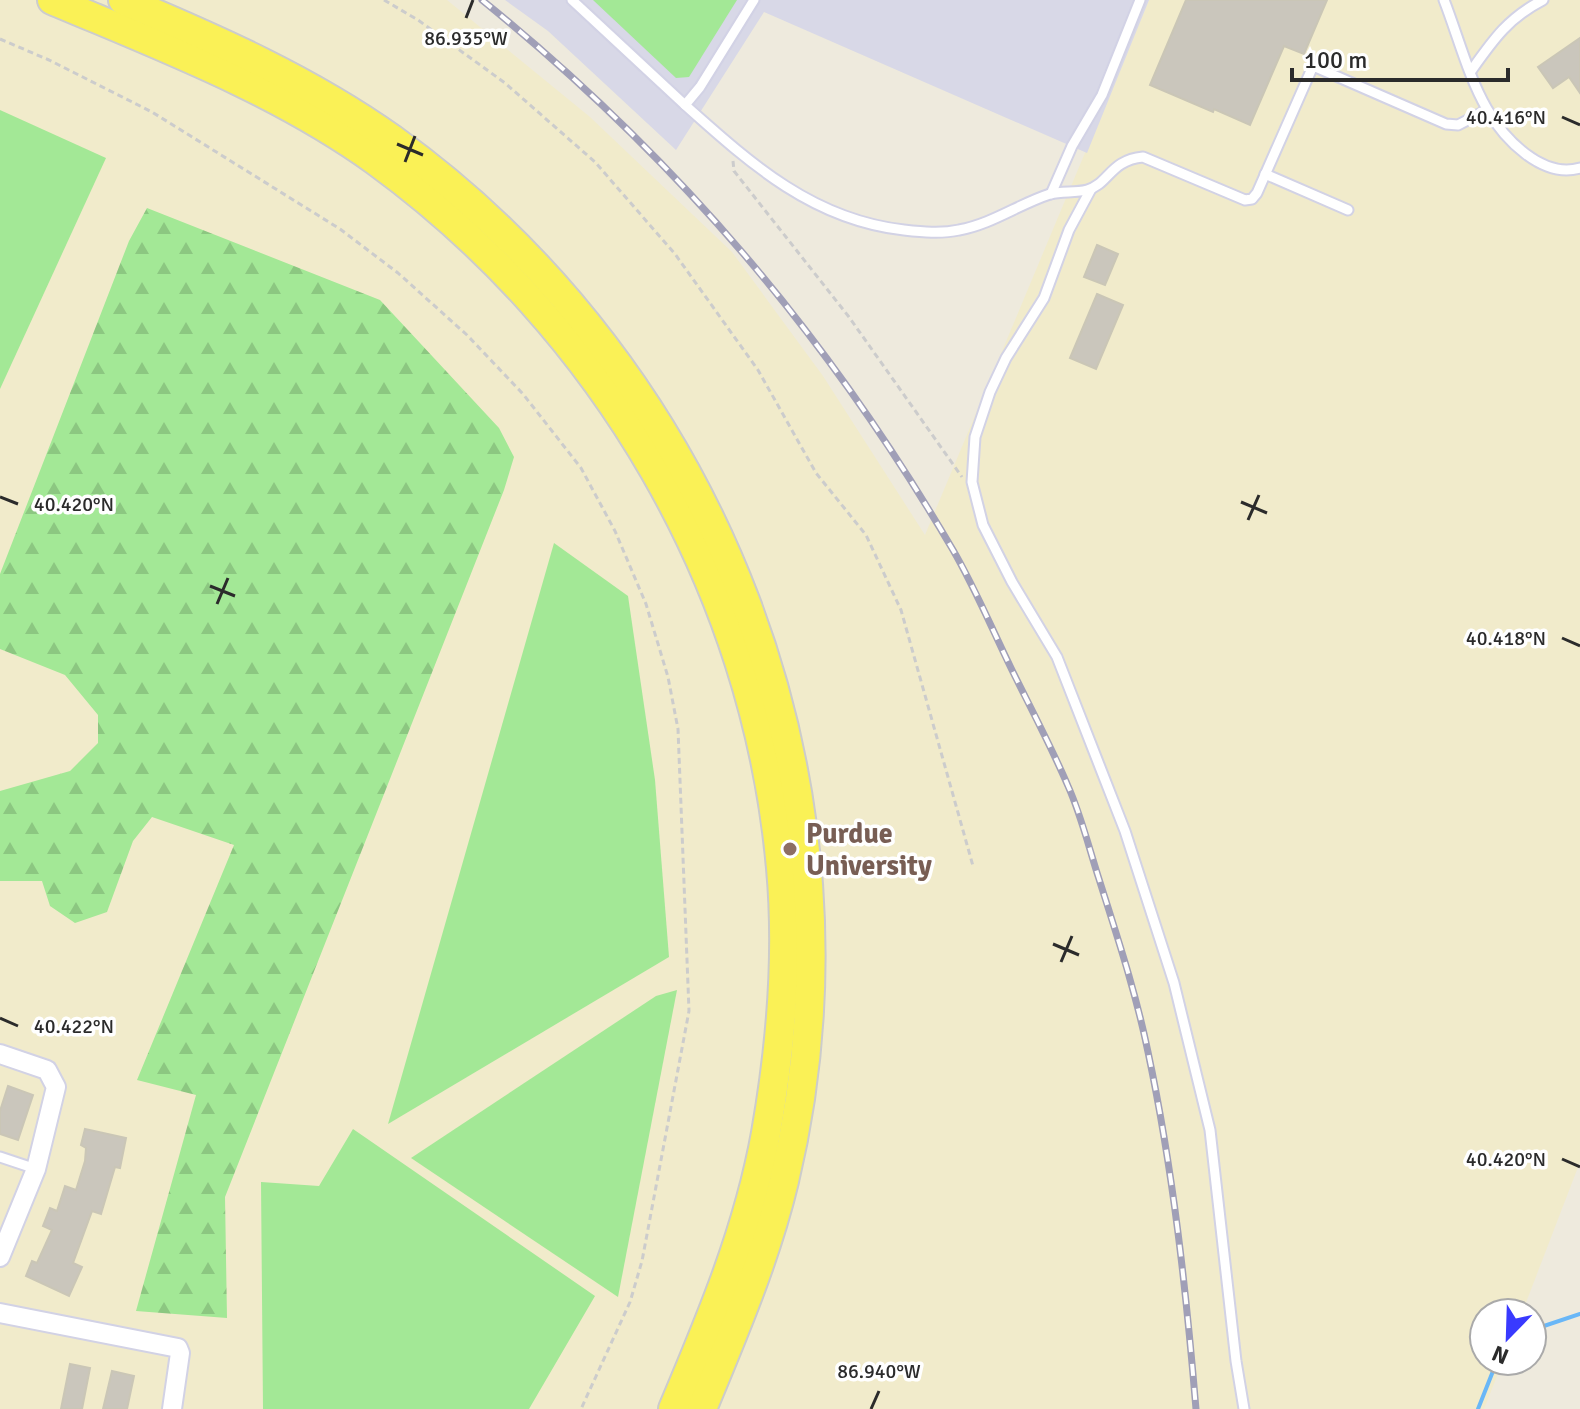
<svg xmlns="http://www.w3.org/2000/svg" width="1580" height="1409" font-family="Signika,sans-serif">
<defs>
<pattern id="forest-firs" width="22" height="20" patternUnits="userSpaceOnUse" patternTransform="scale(2)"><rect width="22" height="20" fill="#a3e896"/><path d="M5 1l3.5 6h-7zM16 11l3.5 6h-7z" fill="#8cc781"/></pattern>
</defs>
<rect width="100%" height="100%" fill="#eeeadd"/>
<path fill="#f1ebcb" d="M0 0H447L590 117 732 252 823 376 925 535 1149 0H1580V1162L1522 1313H1484V1361H1503L1484 1409H0Z"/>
<path fill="#d8d8e7" d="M505 0H1149L1087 153 764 12 676 150 548 31Z"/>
<g fill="#a3e896">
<path d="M593 0H737L689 77 676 78Z"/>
<path d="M0 110 106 158 0 389Z"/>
<path d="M554 543 628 596 655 780 669 957 388 1124Z"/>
<path d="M677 990 618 1297 411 1158 656 996Z"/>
<path d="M353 1129 595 1296 529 1409H263L261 1182 319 1186Z"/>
</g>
<path fill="url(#forest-firs)" d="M147 208 380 300 499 428 514 457 504 490 225 1197 227 1318 136 1311 196 1095 137 1080 234 845 152 817 133 841 107 912 75 923 50 906 42 881H0V791L70 771 98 743V715L65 675 0 649V574L129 241Z"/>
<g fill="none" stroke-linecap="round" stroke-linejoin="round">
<g stroke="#69b7f7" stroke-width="4">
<path d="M1532 1330 1580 1314"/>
<path d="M1478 1409 1497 1361"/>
</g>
</g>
<g fill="#cac6bc" stroke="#cac6b6" stroke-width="2">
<path d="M1186 0H1327L1304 54 1284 46 1250 125 1214 109 1213 112 1150 85Z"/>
<path d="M1580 38V93L1569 77 1553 88 1538 67Z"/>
<path d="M1097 245 1118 254 1105 285 1084 277Z"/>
<path d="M1097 294 1123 305 1096 369 1070 358Z"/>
<path d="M8 1086 33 1095 18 1140 0 1134V1111Z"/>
<path d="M85 1129 126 1138 120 1168 115 1167 101 1214 92 1211 73 1263 82 1267 69 1296 26 1276 32 1261 37 1263 52 1230 43 1226 50 1208 57 1211 65 1186 76 1190 85 1161 86 1148 81 1145Z"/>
<path d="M70 1364 90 1368 82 1409H61Z"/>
<path d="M112 1371 134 1376 127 1409H103Z"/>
</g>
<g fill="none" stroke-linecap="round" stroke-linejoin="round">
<g stroke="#d2d2e5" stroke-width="13">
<g id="lane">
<path d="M572 0 685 105 700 87 754 0"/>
<path d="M1444 0C1458 36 1468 76 1487 109 1504 139 1542 179 1580 168"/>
<path d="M1471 71C1493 40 1508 18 1543 0"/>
<path d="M685 105C751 164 813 220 904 230 922 232 941 234 959 230 992 224 1019 204 1050 194 1062 191 1075 193 1087 190 1109 184 1110 160 1143 157L1245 200 1252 199 1257 193 1313 66 1446 124 1458 125 1487 110"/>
<path d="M1265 174 1348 210"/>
<path d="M1091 189 1069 230 1044 298 1006 358 990 392 975 437 972 482 983 525 1012 582 1057 657 1125 831 1174 983 1210 1130 1236 1361 1244 1409"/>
<path d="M1051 194 1072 146 1102 95 1140 0"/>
<path d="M0 1157 36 1169"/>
</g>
</g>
<g stroke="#d2d2e5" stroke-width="22">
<g id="street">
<path d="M0 1054 47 1070 56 1087 36 1169 0 1257"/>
<path d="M0 1313 178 1348 180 1353 172 1409"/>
</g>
</g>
<g stroke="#ccc" stroke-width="32">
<g id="primary">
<path d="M52 0C163 47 277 90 376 161 604 327 756 586 781 868 789 956 781 1047 766 1133 749 1229 711 1319 673 1409"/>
<path d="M123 0C216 39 309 80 392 139 717 373 878 789 784 1181 765 1260 733 1334 702 1409"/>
</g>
</g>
<g stroke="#ccc" stroke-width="3" stroke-dasharray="6 4" stroke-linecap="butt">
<path d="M384 0 418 20 505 83 595 162 675 254 758 370 816 473 866 535 901 610 973 866"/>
<path d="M0 39 49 60 152 112 340 229 398 273 467 335 523 394 581 468 615 531 646 604 668 677 678 729 689 1011 642 1261 630 1302 581 1409"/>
<path d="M733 161 734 171 849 317 962 477"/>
</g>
<use href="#lane" stroke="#fff" stroke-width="9"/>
<use href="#street" stroke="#fff" stroke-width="18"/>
<use href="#primary" stroke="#faf156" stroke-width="28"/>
<g stroke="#a09fb7" stroke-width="7">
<path id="rail" d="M482 0C676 157 827 335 953 550 975 588 992 629 1011 668 1030 707 1051 746 1068 786 1081 815 1089 848 1099 879 1117 936 1136 993 1148 1052 1173 1170 1186 1289 1196 1409"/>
</g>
<use href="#rail" stroke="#fff" stroke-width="4" stroke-dasharray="12" stroke-linecap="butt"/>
</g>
<path fill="none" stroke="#2b2b2b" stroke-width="3" d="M466 18 473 0M1562 117 1580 125M397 144 423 155M405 162 415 136M0 497 18 504M1241 502 1267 513M1248 520 1259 495M210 586 235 596M217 604 228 578M1562 638 1580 646M1053 944 1079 955M1061 962 1072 936M0 1018 18 1026M1562 1159 1580 1167M871 1409 879 1391"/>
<circle fill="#8d6e63" stroke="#fff" stroke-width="3" cx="790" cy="849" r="8"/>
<g text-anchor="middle" stroke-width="7" stroke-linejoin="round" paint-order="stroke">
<g font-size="28" font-weight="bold" fill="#785e54" stroke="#fff" text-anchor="start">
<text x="806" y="843">Purdue<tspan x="806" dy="32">University</tspan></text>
</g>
</g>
<g font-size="20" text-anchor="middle" fill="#2b2b2b" stroke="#fff" stroke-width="7" stroke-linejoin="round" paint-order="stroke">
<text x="466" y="45">86.935°W</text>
<text x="1506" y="124">40.416°N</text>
<text x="74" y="511">40.420°N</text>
<text x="1506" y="645">40.418°N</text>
<text x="74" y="1033">40.422°N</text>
<text x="1506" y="1166">40.420°N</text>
<text x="879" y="1378">86.940°W</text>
</g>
<g transform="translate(1508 1337) rotate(203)"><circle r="38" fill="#ffffff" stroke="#aaaaaa" stroke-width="2"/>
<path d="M0-6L14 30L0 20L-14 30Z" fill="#393aff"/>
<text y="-12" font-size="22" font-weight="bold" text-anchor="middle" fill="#2b2b2b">N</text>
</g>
<path d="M1292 68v12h216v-12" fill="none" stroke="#2b2b2b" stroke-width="4"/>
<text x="1304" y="68" font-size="24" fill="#2b2b2b" stroke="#ffffff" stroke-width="6" paint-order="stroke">100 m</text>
</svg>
